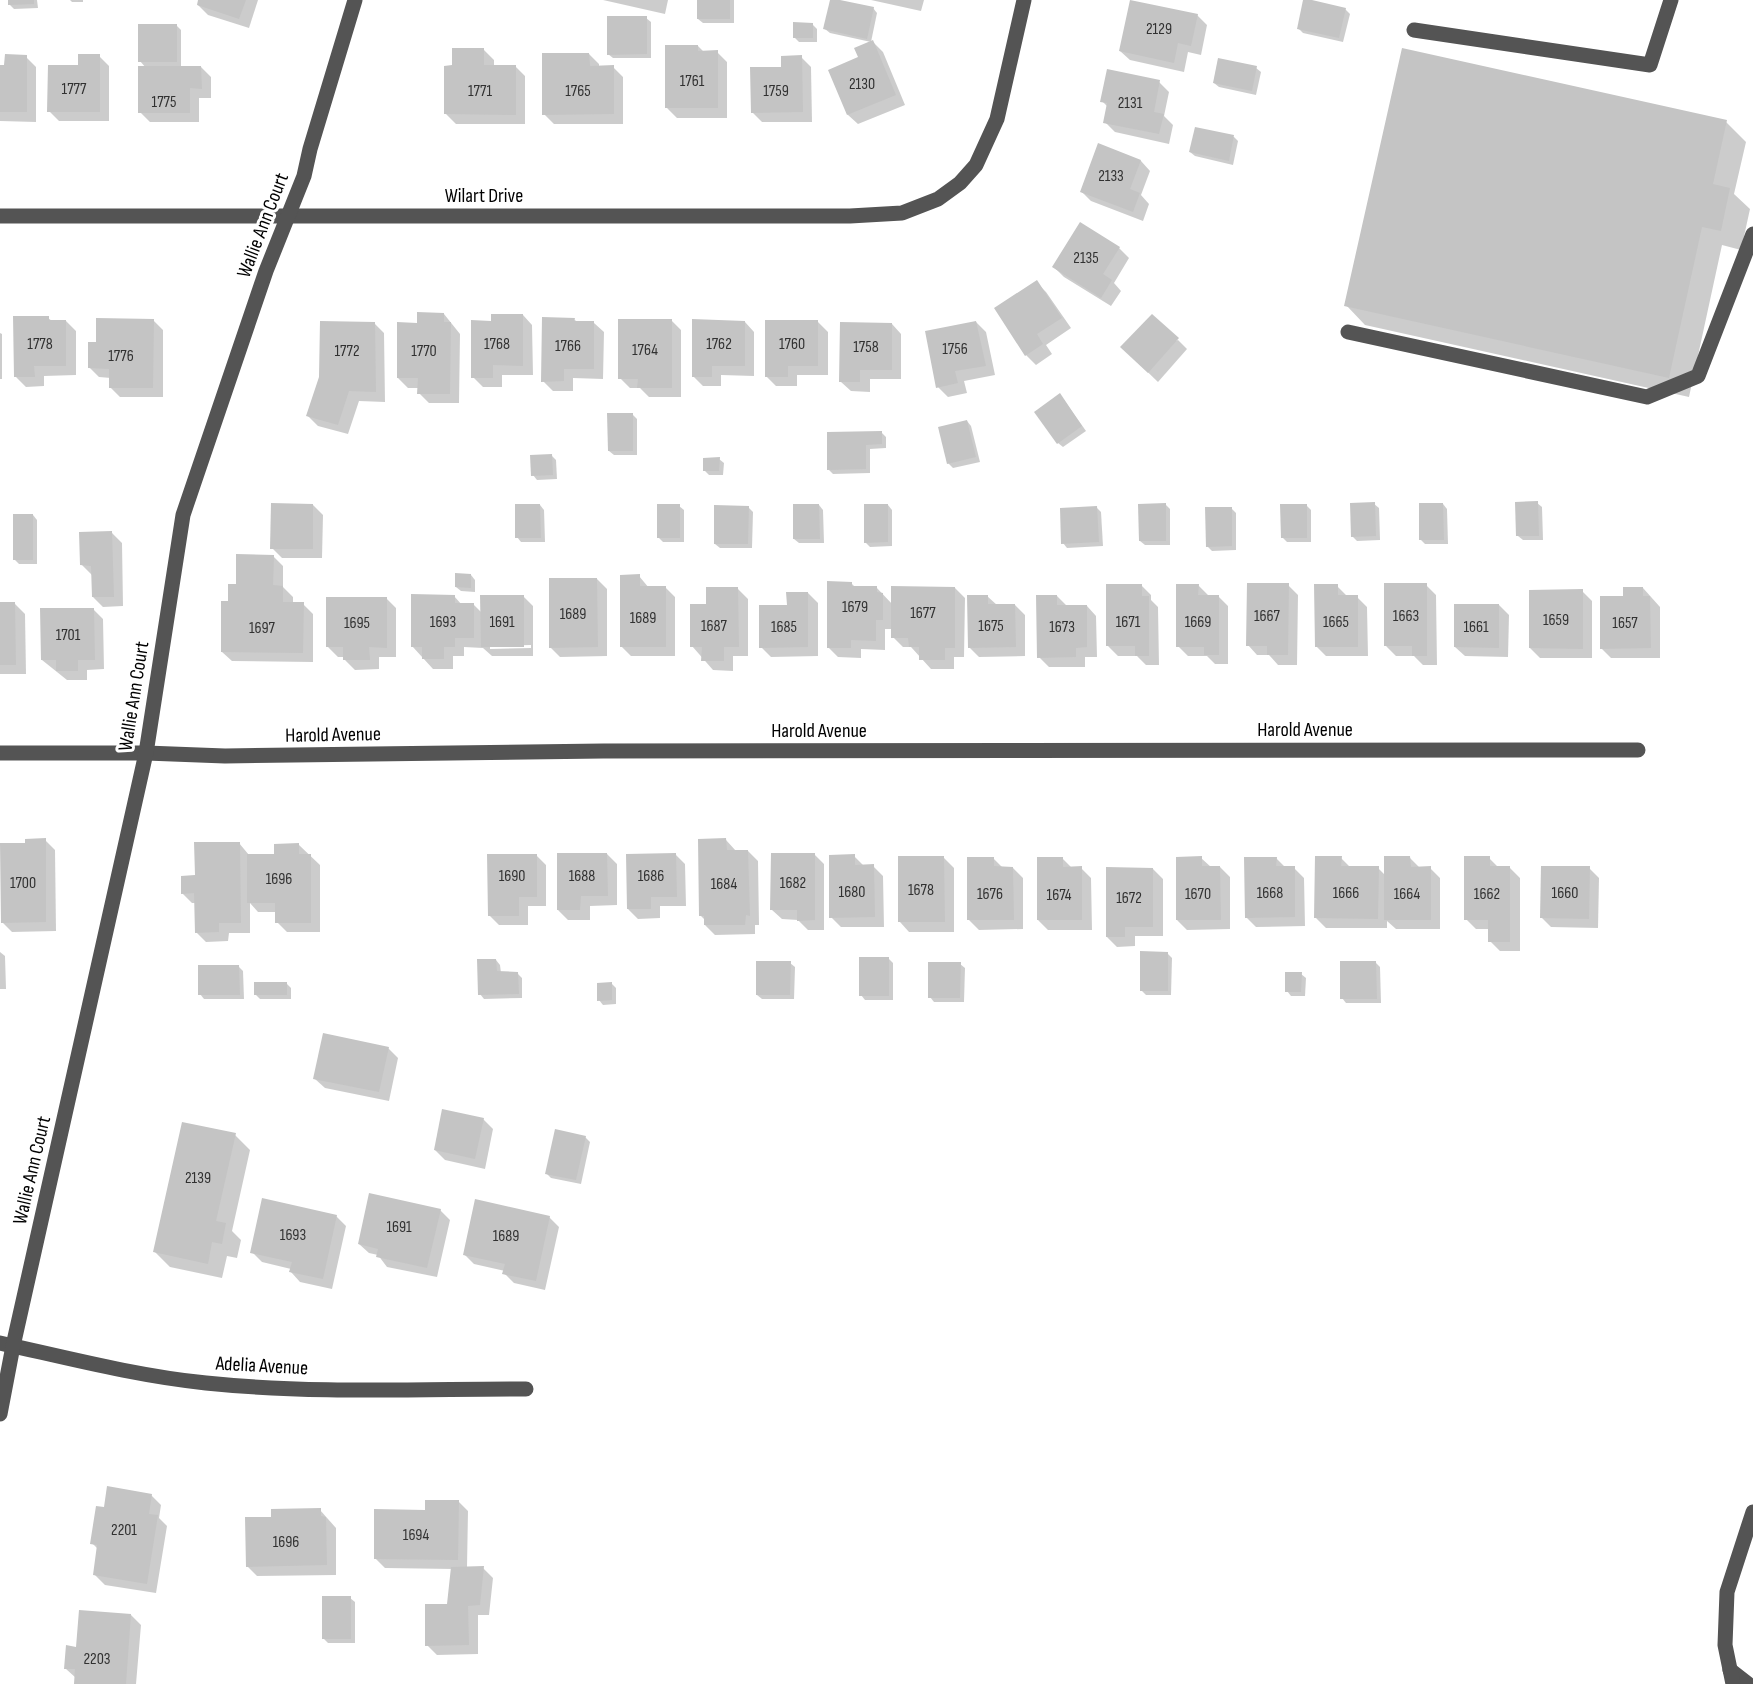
<svg xmlns="http://www.w3.org/2000/svg" width="1753" height="1684" font-family="'Sofia Sans Condensed',sans-serif">
<rect width="100%" height="100%" fill="#fff"/>
<g fill="#0003" fill-rule="evenodd">
<path d="M9 0H37L38 8 14 9 9 4Z"/>
<path d="M70 0H83V2H72Z"/>
<path d="M200 0H258L249 28 208 15 198 5Z"/>
<path d="M603 0H668L665 14Z"/>
<path d="M698 0H734V23H703L698 19Z"/>
<path d="M832 0 873 8 877 13 871 42 830 33 825 29Z"/>
<path d="M871 0H924L921 11Z"/>
<path d="M1305 0 1345 9 1350 14 1343 42 1303 33 1299 29Z"/>
<path d="M1197 15 1207 25 1201 55 1188 52 1184 72 1130 60 1120 51Z"/>
<path d="M646 18 651 22V58H613L608 54Z"/>
<path d="M812 24 817 29V42H799L794 37Z"/>
<path d="M177 26 181 30V67H201L211 77V98H199V122H150L140 112 146 68 140 61Z"/>
<path d="M873 42 883 52 905 105 858 124 848 115 830 71 860 58Z"/>
<path d="M698 46 704 52H717L727 62V118H677L667 108Z"/>
<path d="M484 50 494 60V66H515L525 76V124H456L446 114 454 67Z"/>
<path d="M589 54 599 64V67H613L623 77V124H554L544 114Z"/>
<path d="M99 56 109 66V121H59L49 111 80 67Z"/>
<path d="M26 57 36 67V122L0 121V67Z"/>
<path d="M801 57 811 67 812 122H762L752 112 783 68Z"/>
<path d="M1256 68 1261 72 1256 95 1219 87 1214 83Z"/>
<path d="M1159 82 1169 92 1164 116 1173 125 1169 144 1115 132 1105 122 1108 107 1102 101Z"/>
<path d="M1726 122 1746 142 1734 194 1750 209 1741 250 1722 245 1689 397 1365 325 1346 305Z"/>
<path d="M1196 129 1234 137 1238 141 1233 165 1195 156 1190 152Z"/>
<path d="M1099 145 1141 161 1150 171 1141 195 1149 204 1143 221 1091 201 1081 191Z"/>
<path d="M1119 248 1129 258 1114 283 1121 291 1111 306 1064 277 1054 267Z"/>
<path d="M1036 282 1046 292 1071 328 1046 345 1052 354 1036 365 1026 355Z"/>
<path d="M444 314 460 334 459 403H429L419 393V388H408L398 378 418 324Z"/>
<path d="M523 315 532 325 533 375H502V387H483L473 377 492 322Z"/>
<path d="M48 318 52 321H66L76 331V375L44 376V386L26 387 16 377Z"/>
<path d="M574 319 577 322 594 323 604 332 603 379 573 378V391H553L543 381Z"/>
<path d="M153 320 163 330V397H120L110 387 111 378 99 377 89 367Z"/>
<path d="M671 320 681 330V397H649L640 388H630L620 378Z"/>
<path d="M745 322 754 332V376L721 375V386H703L693 376Z"/>
<path d="M818 322 828 332V375H797V386H776L766 376Z"/>
<path d="M976 322 986 332 995 375 964 381 967 393 948 397 938 387Z"/>
<path d="M374 323 384 333 385 402 359 401 348 434 318 426 308 416Z"/>
<path d="M892 324 901 334V379H870V392L851 391 841 382Z"/>
<path d="M0 333 2 334V379H0Z"/>
<path d="M1178 340 1187 349 1158 382 1132 357Z"/>
<path d="M1064 400 1086 431 1063 447 1058 443Z"/>
<path d="M632 414 637 419V455H614L609 451Z"/>
<path d="M967 421 971 426 980 462 953 468 948 463Z"/>
<path d="M881 432 886 437V448L870 449V473L833 474 829 470Z"/>
<path d="M551 455 556 460 557 479 537 480 533 475Z"/>
<path d="M719 459 724 463 723 475H709L705 471Z"/>
<path d="M1537 503 1542 507 1543 540H1523L1518 536Z"/>
<path d="M1374 504 1379 508 1380 540 1357 541 1352 536Z"/>
<path d="M1443 504 1447 509 1448 544H1425L1421 540Z"/>
<path d="M313 505 323 515 322 558H282L272 548Z"/>
<path d="M540 505 544 510 545 542H521L517 537Z"/>
<path d="M819 505 823 510 824 543H799L794 539Z"/>
<path d="M888 505 892 510V546L870 547 865 542Z"/>
<path d="M1166 505 1170 509V545H1145L1140 541Z"/>
<path d="M1306 505 1311 510V542H1287L1282 537Z"/>
<path d="M679 506 684 510V542H663L658 537Z"/>
<path d="M748 507 753 512 752 548H720L715 544Z"/>
<path d="M1096 507 1101 512 1103 546 1067 548 1063 543Z"/>
<path d="M1231 508 1236 513V550L1212 551 1207 546Z"/>
<path d="M33 515 37 520V564H19L14 559Z"/>
<path d="M112 533 122 543 123 606 103 607 93 597 92 575 82 565Z"/>
<path d="M273 556 283 566V587L293 597V604H303L313 614V662L232 661 222 652 229 602 237 585Z"/>
<path d="M471 575 475 580V592L461 591 456 587Z"/>
<path d="M639 576 649 588 665 587 675 597V656H631L621 646Z"/>
<path d="M597 579 607 589V656L560 657 550 647Z"/>
<path d="M851 583 855 587H876L893 605 955 588 965 598 964 657H954V669H931L911 647H903L893 637V629H885V650L861 649V658L838 657 828 647Z"/>
<path d="M1141 585 1151 595V600L1158 607 1159 665H1146L1137 656H1118L1108 646Z"/>
<path d="M1198 585 1208 595 1218 596 1228 606V664H1215L1207 656H1188L1178 646Z"/>
<path d="M1288 585 1298 595 1297 665H1278L1269 655H1257L1248 645Z"/>
<path d="M1426 585 1436 595 1437 665H1423L1414 656H1396L1386 646Z"/>
<path d="M1337 586 1347 596 1357 597 1367 607 1368 656H1326L1316 646Z"/>
<path d="M1643 588 1660 607V658H1611L1601 648 1624 597Z"/>
<path d="M738 589 748 599V656H733V671L713 670 692 646 708 605Z"/>
<path d="M1582 591 1592 601V658H1540L1530 648Z"/>
<path d="M808 593 818 603V656L771 657 761 647 788 607Z"/>
<path d="M454 596 462 605H474L482 613 523 596 533 606V656H492L483 648 464 647V656H453V669H433L412 646ZM531 645V648L490 649V646Z"/>
<path d="M987 596 997 605H1015L1025 615V656L979 657 969 647Z"/>
<path d="M1057 596 1067 606H1087L1096 616 1097 657H1085V667H1049L1039 657Z"/>
<path d="M386 598 396 608V657H379V669L355 670 345 660V657H338L328 647Z"/>
<path d="M0 604H15L25 614 26 674H0Z"/>
<path d="M1499 605 1509 615 1508 657 1465 656 1455 647Z"/>
<path d="M93 609 103 619 104 669 87 670V680H67L42 660Z"/>
<path d="M45 840 55 850 56 931 12 932 2 922 26 844Z"/>
<path d="M726 840 736 851H748L758 861 759 925H755V934L715 935 705 925V920L701 916Z"/>
<path d="M239 843 249 855H275L299 845 320 865V932H287L277 922V912H258L250 903V933H229L228 941 206 942 196 932V903H192L182 893 197 877Z"/>
<path d="M607 854 617 864V905L590 906V920H568L558 910Z"/>
<path d="M675 854 685 864 686 906H660V918L638 919 628 909Z"/>
<path d="M814 854 824 864V930H808L798 920 782 919 772 910Z"/>
<path d="M536 855 546 865V906H528V925H499L489 915Z"/>
<path d="M854 856 864 866H873L883 876 884 927H841L831 917Z"/>
<path d="M944 858 954 868V932H909L900 922Z"/>
<path d="M993 858 1003 868H1013L1023 878V929L979 930 969 920Z"/>
<path d="M1062 858 1072 868H1081L1091 878 1092 930H1048L1038 920Z"/>
<path d="M1201 858 1211 867H1220L1230 877V929L1187 930 1177 920Z"/>
<path d="M1276 858 1285 867 1294 868 1304 878 1305 926 1256 927 1246 917Z"/>
<path d="M1341 858 1351 868H1378L1385 875 1410 858 1420 868H1430L1440 878V929H1396L1387 921V928H1326L1316 918Z"/>
<path d="M1489 858 1499 868H1510L1520 878V951H1500L1490 941V929H1476L1466 919Z"/>
<path d="M1589 868 1599 878 1598 928 1551 927 1541 917Z"/>
<path d="M1153 869 1163 879V936H1135V946L1117 947 1107 937Z"/>
<path d="M0 952 5 956 6 989H0Z"/>
<path d="M1167 953 1172 958 1171 995H1146L1141 990Z"/>
<path d="M888 958 893 963V1000H865L861 995Z"/>
<path d="M496 960 500 965 501 973H517L522 978V998L484 999 480 994Z"/>
<path d="M790 963 795 967 794 999H762L757 995Z"/>
<path d="M1376 963 1380 967 1381 1003H1346L1342 998Z"/>
<path d="M960 964 965 968 964 1002H934L930 997Z"/>
<path d="M238 966 243 971 244 999H204L200 994Z"/>
<path d="M1301 974 1306 978 1305 996H1291L1287 991Z"/>
<path d="M286 983 291 988V999H260L256 995Z"/>
<path d="M612 984 616 988V1004L603 1005 599 1000Z"/>
<path d="M388 1048 398 1058 389 1101 325 1088 315 1079Z"/>
<path d="M483 1119 493 1129 485 1169 445 1160 435 1150Z"/>
<path d="M235 1135 250 1150 232 1231 241 1240 237 1258 227 1256 222 1278 170 1267 155 1252Z"/>
<path d="M585 1137 590 1142 581 1184 551 1178 546 1173Z"/>
<path d="M440 1210 450 1220 437 1277 387 1267 378 1255 369 1253 359 1244Z"/>
<path d="M336 1216 346 1226 332 1289 300 1282 291 1272V1269L262 1262 252 1252Z"/>
<path d="M549 1217 559 1227 545 1290 514 1283 504 1273 505 1271 474 1264 464 1254Z"/>
<path d="M151 1495 161 1505 159 1518 167 1526 156 1593 105 1585 95 1575 98 1549 92 1543 105 1509Z"/>
<path d="M458 1501 468 1511 467 1568H483L493 1578 489 1615H478V1654L437 1655 427 1645 448 1605 453 1569 385 1568 375 1558 426 1511Z"/>
<path d="M320 1510 336 1528V1575L257 1576 247 1566 273 1518Z"/>
<path d="M350 1598 355 1602V1643H328L323 1638Z"/>
<path d="M131 1615 141 1625 136 1684H75L76 1678 66 1669Z"/>
</g>
<g fill="#c4c4c4">
<path d="M8 0H34V4L8 5Z"/>
<path d="M198 0H246L239 19 197 5Z"/>
<rect x="697" y="0" width="33" height="19"/>
<path d="M830 0H840L874 7 867 39 823 29Z"/>
<path d="M1130 0 1198 14 1191 46 1178 43 1174 63 1119 51Z"/>
<path d="M1303 0H1312L1346 8 1339 38 1297 29Z"/>
<path d="M607 16H647V54L607 55Z"/>
<path d="M793 22 813 23V38H793Z"/>
<rect x="138" y="24" width="39" height="38"/>
<path d="M873 40 896 95 847 115 828 70 858 57 854 48Z"/>
<path d="M665 45H698V51L718 50V108H665Z"/>
<path d="M452 48H484V65H516V115L444 114V66L452 65Z"/>
<path d="M1402 48 1727 120 1713 184 1730 188 1721 231 1702 227 1669 378 1344 306Z"/>
<path d="M542 53H589L590 66 614 65V114L542 115Z"/>
<path d="M5 54 27 55V112H0V65H4Z"/>
<path d="M78 54H100V112H47L48 65H78Z"/>
<path d="M802 55 803 112 751 113 750 67H781V56Z"/>
<path d="M1218 58 1257 66 1252 91 1213 83Z"/>
<path d="M138 66H201L202 89 190 88V113H138Z"/>
<path d="M1107 69 1160 80 1154 112 1164 114 1159 134 1103 123 1107 103 1100 102Z"/>
<path d="M1195 127 1234 135 1229 161 1189 152Z"/>
<path d="M1098 143 1141 160 1130 189 1140 193 1133 212 1080 192Z"/>
<path d="M1080 222 1120 247 1103 274 1112 280 1101 298 1052 267Z"/>
<path d="M1037 280 1062 318 1037 334 1043 344 1025 356 994 308Z"/>
<path d="M417 312 444 313V322H451L450 394H417L418 378H397V322L417 323Z"/>
<path d="M491 314H523V366L493 365V378H471V320L491 321Z"/>
<path d="M1152 314 1179 338 1148 373 1120 347Z"/>
<path d="M13 316H49V320H66V366H34L35 377H14Z"/>
<path d="M542 317 575 318 574 321H594V369H564V381L541 382Z"/>
<path d="M96 318 154 319 153 388H109V369L88 368V342H96Z"/>
<path d="M618 319H672V388H637L638 379H618Z"/>
<path d="M692 319 745 321V366H712V377H692Z"/>
<path d="M765 320H818V366H788V377H765Z"/>
<path d="M320 321 375 322 376 392 349 391 338 425 306 416 319 377Z"/>
<path d="M976 321 986 366 955 371 958 383 936 388 925 331Z"/>
<path d="M840 322 892 323V370H860V382H839Z"/>
<path d="M1060 393 1082 426 1057 444 1034 412Z"/>
<path d="M607 413H633V451H608Z"/>
<path d="M967 420 976 457 947 464 938 427Z"/>
<path d="M882 431V444L866 445V469L827 470V432Z"/>
<path d="M552 454 553 475 531 476 530 455Z"/>
<path d="M720 457 719 471H703V458Z"/>
<path d="M1538 501 1539 536H1516L1515 502Z"/>
<path d="M1375 502 1376 536 1351 537 1350 503Z"/>
<path d="M271 503 313 504V549H270Z"/>
<path d="M1166 503V541H1139L1138 504Z"/>
<path d="M1419 503H1443L1444 540H1419Z"/>
<path d="M515 504H540L541 538H515Z"/>
<rect x="657" y="504" width="23" height="34"/>
<path d="M793 504H819L820 539H793Z"/>
<path d="M864 504H888V542L864 543Z"/>
<path d="M1280 504H1307V538H1281Z"/>
<path d="M714 505 749 506 748 544H714Z"/>
<path d="M1097 506 1099 542 1061 544 1060 508Z"/>
<path d="M1205 507H1232V546L1206 547Z"/>
<rect x="13" y="514" width="20" height="46"/>
<path d="M112 531 114 597H92L91 566 80 565 79 532Z"/>
<path d="M236 554 274 555 273 585 283 586V602H304L303 653 221 652V601H228V584H236Z"/>
<path d="M455 573 471 574V588L455 587Z"/>
<path d="M640 574V586H666V647H620V575Z"/>
<path d="M549 578H597L598 647 549 648Z"/>
<path d="M827 581 852 582V586H877V592L883 593V620H876V641L851 640V648H827Z"/>
<path d="M1247 583H1289L1288 655H1267V646H1246Z"/>
<path d="M1384 583H1427V656H1412V646H1384Z"/>
<path d="M1106 584H1142V596H1149V656H1135V646H1106Z"/>
<path d="M1176 584H1199L1198 595H1219V655H1204V647H1176Z"/>
<path d="M1314 584H1338V595H1358V647H1315Z"/>
<path d="M891 586 955 587V648H945V660H919V647H909L908 638H891Z"/>
<path d="M706 587H738L739 647H724V661H701L702 647H690V604H706Z"/>
<path d="M1623 587H1643V596H1650L1651 648 1600 649V596H1623Z"/>
<path d="M1583 589V649L1529 648V590Z"/>
<path d="M786 592H808V647L759 648V605H787Z"/>
<path d="M411 594 455 595V603H474V638H455V647H444V659H422V647H411Z"/>
<path d="M480 595H524V647H481Z"/>
<path d="M967 595H988V604H1015L1016 647 968 648Z"/>
<path d="M1036 595H1057V605H1087V647L1076 648V657L1037 658Z"/>
<path d="M326 597H387V648L369 647 370 660H343V647H326Z"/>
<path d="M0 602H15L16 665H0Z"/>
<path d="M1454 604H1499V648L1454 647Z"/>
<path d="M40 608H94L95 660H78V671H56V660H41Z"/>
<path d="M46 838V922L1 923 0 843H25V839Z"/>
<path d="M726 838 727 850H748L750 916 746 915 745 925H704V916H699L698 839Z"/>
<path d="M194 842H240L241 923H219V932L195 933 194 893 181 894V876L195 875Z"/>
<path d="M299 843V854H311V923H275V903H247V854H274V844Z"/>
<path d="M557 853H607L608 896H581L580 910H557Z"/>
<path d="M676 853 677 897H651V909H627L626 854Z"/>
<path d="M771 853H815V920L797 921V910H770Z"/>
<path d="M487 854H537V897H519V916H488Z"/>
<path d="M855 854V865L874 864 875 917 829 918V855Z"/>
<path d="M898 856H944L945 922H898Z"/>
<path d="M1202 856V866H1220L1221 920H1176V857Z"/>
<path d="M1315 856H1342L1341 866H1379L1378 919 1314 918Z"/>
<path d="M1384 856H1410L1411 867 1431 866V920H1384Z"/>
<path d="M1464 856H1490V866H1510V942H1488V920H1464Z"/>
<path d="M967 857H994V866L1013 867 1014 920H967Z"/>
<path d="M1037 857H1063V867L1082 866V920H1037Z"/>
<path d="M1244 857H1277L1276 866H1295V917L1245 918Z"/>
<path d="M1541 866H1590L1589 919 1540 918Z"/>
<path d="M1106 867 1153 868V927H1125V937H1106Z"/>
<path d="M1140 951 1168 952V991H1140Z"/>
<rect x="859" y="957" width="30" height="39"/>
<path d="M477 959H496L497 971 518 972 519 994 478 995Z"/>
<path d="M756 961H791L790 995H756Z"/>
<path d="M1340 961H1376L1377 999H1340Z"/>
<path d="M928 962H961L960 998H928Z"/>
<path d="M198 965H239L240 995H198Z"/>
<path d="M1285 972H1302L1301 992H1285Z"/>
<rect x="254" y="982" width="33" height="13"/>
<path d="M612 982V1000L597 1001V983Z"/>
<path d="M323 1033 389 1047 379 1092 313 1079Z"/>
<path d="M442 1109 484 1118 475 1159 434 1150Z"/>
<path d="M182 1122 236 1133 216 1221 226 1223 222 1244 212 1242 208 1264 153 1252Z"/>
<path d="M555 1129 586 1136 576 1180 545 1174Z"/>
<path d="M369 1193 441 1209 427 1268 376 1257 378 1249 358 1244Z"/>
<path d="M262 1198 337 1215 323 1279 289 1272 292 1262 250 1253Z"/>
<path d="M475 1199 550 1216 536 1281 502 1274 505 1264 463 1255Z"/>
<path d="M107 1486 152 1494 149 1514 158 1515 147 1584 93 1575 97 1545 90 1544 96 1506 104 1507Z"/>
<path d="M425 1500H459L458 1560 374 1559V1509L425 1510Z"/>
<path d="M321 1508V1516L326 1517 327 1565 246 1567 245 1517H271V1509Z"/>
<path d="M484 1566 480 1605 468 1606 469 1645 425 1646V1604H447L451 1567Z"/>
<rect x="322" y="1596" width="29" height="43"/>
<path d="M79 1610 131 1614 126 1684H74L75 1669H64L66 1645 76 1647Z"/>
</g>
<g fill="none" stroke-linecap="round" stroke-linejoin="round">
<g stroke="#545454" stroke-width="15">
<path d="M1414 30 1650 65 1671 0"/>
<path d="M0 216H850L902 213 938 199 960 183 976 165 997 119 1024 0"/>
<path d="M1348 332 1647 397 1698 376 1753 234"/>
<path d="M0 753H146L225 756 603 751 1638 750"/>
<path d="M0 1343C68 1358 137 1376 206 1383 312 1394 420 1389 526 1389"/>
<path d="M0 1414 13 1346 146 753 183 515 266 271 304 176 310 149 355 0"/>
<path d="M1730 1670 1748 1684"/>
<path d="M1733 1684 1725 1645 1727 1592 1753 1512"/>
</g>
</g>
<g text-anchor="middle" stroke-width="6" stroke-linejoin="round" paint-order="stroke">
<g font-size="16" fill="#313131">
<text x="1159" y="34">2129</text>
<text x="692" y="86">1761</text>
<text x="862" y="89">2130</text>
<text x="74" y="94">1777</text>
<text x="480" y="96">1771</text>
<text x="578" y="96">1765</text>
<text x="776" y="96">1759</text>
<text x="164" y="107">1775</text>
<text x="1130" y="108">2131</text>
<text x="1111" y="181">2133</text>
<text x="1086" y="263">2135</text>
<text x="40" y="349">1778</text>
<text x="497" y="349">1768</text>
<text x="719" y="349">1762</text>
<text x="792" y="349">1760</text>
<text x="568" y="351">1766</text>
<text x="866" y="352">1758</text>
<text x="955" y="354">1756</text>
<text x="645" y="355">1764</text>
<text x="347" y="356">1772</text>
<text x="424" y="356">1770</text>
<text x="121" y="361">1776</text>
<text x="855" y="612">1679</text>
<text x="923" y="618">1677</text>
<text x="573" y="619">1689</text>
<text x="1267" y="621">1667</text>
<text x="1406" y="621">1663</text>
<text x="643" y="623">1689</text>
<text x="1556" y="625">1659</text>
<text x="443" y="627">1693</text>
<text x="502" y="627">1691</text>
<text x="1128" y="627">1671</text>
<text x="1198" y="627">1669</text>
<text x="1336" y="627">1665</text>
<text x="357" y="628">1695</text>
<text x="1625" y="628">1657</text>
<text x="714" y="631">1687</text>
<text x="991" y="631">1675</text>
<text x="784" y="632">1685</text>
<text x="1062" y="632">1673</text>
<text x="1476" y="632">1661</text>
<text x="262" y="633">1697</text>
<text x="68" y="640">1701</text>
<text x="512" y="881">1690</text>
<text x="582" y="881">1688</text>
<text x="651" y="881">1686</text>
<text x="279" y="884">1696</text>
<text x="23" y="888">1700</text>
<text x="793" y="888">1682</text>
<text x="724" y="889">1684</text>
<text x="921" y="895">1678</text>
<text x="852" y="897">1680</text>
<text x="1270" y="898">1668</text>
<text x="1346" y="898">1666</text>
<text x="1565" y="898">1660</text>
<text x="990" y="899">1676</text>
<text x="1198" y="899">1670</text>
<text x="1407" y="899">1664</text>
<text x="1487" y="899">1662</text>
<text x="1059" y="900">1674</text>
<text x="1129" y="903">1672</text>
<text x="198" y="1183">2139</text>
<text x="399" y="1232">1691</text>
<text x="293" y="1240">1693</text>
<text x="506" y="1241">1689</text>
<text x="124" y="1535">2201</text>
<text x="416" y="1540">1694</text>
<text x="286" y="1547">1696</text>
<text x="97" y="1664">2203</text>
</g>
<g font-size="20" fill="#000" stroke="#fff">
<text x="484" y="202">Wilart Drive</text>
<text transform="translate(262 225) rotate(-69)" y="7">Wallie Ann Court</text>
<text transform="translate(133 696) rotate(-81)" y="7">Wallie Ann Court</text>
<text x="1305" y="736">Harold Avenue</text>
<text x="819" y="737">Harold Avenue</text>
<text transform="translate(333 734) rotate(-1)" y="7">Harold Avenue</text>
<text transform="translate(31 1170) rotate(-77)" y="7">Wallie Ann Court</text>
<text transform="translate(262 1365) rotate(3)" y="7">Adelia Avenue</text>
</g>
</g>
</svg>
